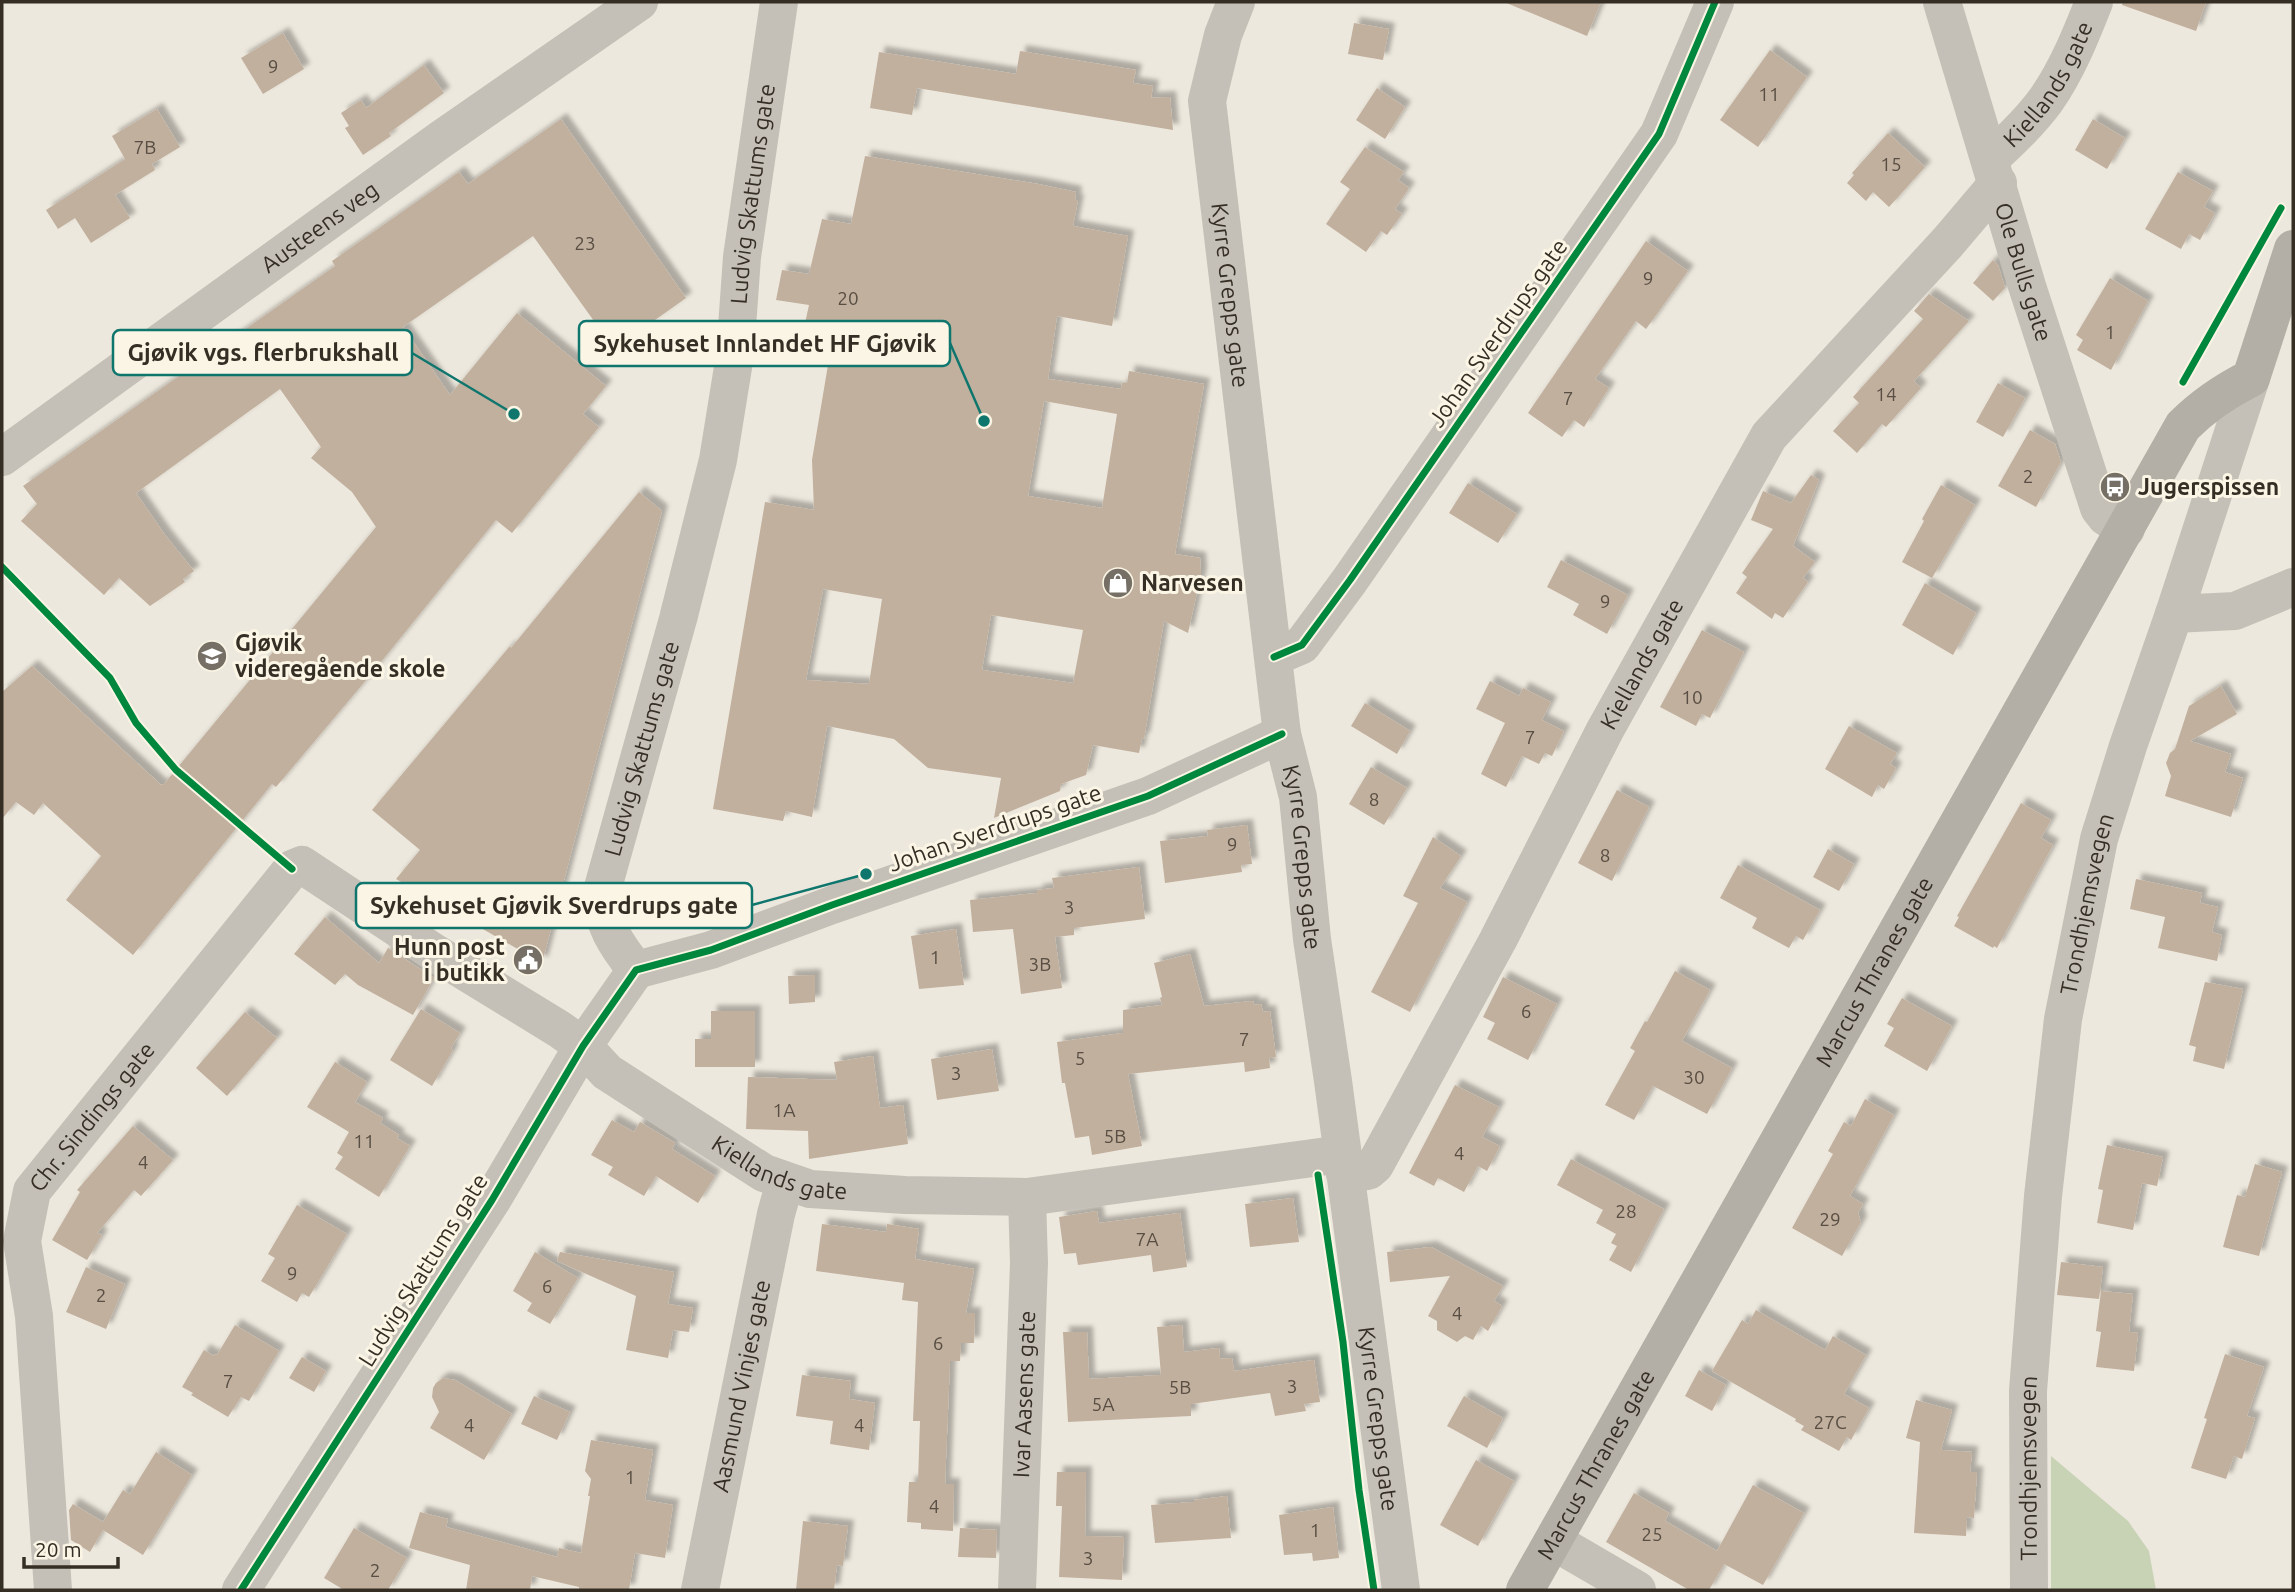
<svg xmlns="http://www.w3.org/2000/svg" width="2295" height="1592" font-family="Ubuntu,sans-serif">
<defs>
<filter id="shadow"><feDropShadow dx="6" dy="-6" stdDeviation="2" flood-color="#0004"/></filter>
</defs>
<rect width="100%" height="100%" fill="#ede8dd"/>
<path fill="#c8d3b6" d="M2051 1456 2128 1521 2149 1551 2156 1590H2051Z"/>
<g fill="#c2b09e" fill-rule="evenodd" filter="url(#shadow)">
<path d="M1504 2H1601L1587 36Z"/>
<path d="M2123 2H2206L2196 31 2122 5Z"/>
<path d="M1354 23 1389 29 1383 60 1348 54Z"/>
<path d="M283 33 304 69 263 94 241 58Z"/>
<path d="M1770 50 1807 77 1758 147 1720 120Z"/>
<path d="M1020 51 1136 70 1133 83 1153 86 1151 98 1170 97 1173 130 917 88 912 115 870 108 879 52 1016 74Z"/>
<path d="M424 65 444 93 389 133 391 136 363 155 345 128 349 126 341 113 361 100 366 108Z"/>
<path d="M1377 88 1405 107 1385 139 1356 120Z"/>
<path d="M157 109 180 147 152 164 155 170 115 195 130 218 91 243 75 218 58 229 46 210 125 159 112 136Z"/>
<path d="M561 119 686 298 614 349 533 236 403 327 450 395 517 313 606 386 583 414 599 427 512 533 496 520 372 673 276 787 272 784 133 955 66 900 101 856 43 803 34 815 16 802 2 819V692L32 666 161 785 164 784 376 527 352 492 311 458 321 447 280 389 136 493 165 535 194 571 183 579 185 582 150 606 119 578 104 595 21 521 37 504 23 486 335 266 332 261 459 172 468 184Z"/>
<path d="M2093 119 2125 138 2107 169 2075 150Z"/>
<path d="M1888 133 1925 167 1889 207 1873 192 1866 201 1847 183 1854 175 1852 173Z"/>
<path d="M1365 147 1404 172 1398 180 1409 188 1395 209 1402 214 1387 235 1381 231 1366 252 1326 224 1350 189 1340 182Z"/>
<path d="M865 156 1038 184 1076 192 1075 200H1078L1073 226 1128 236 1112 326 1057 316 1048 379 1121 389 1122 383H1127L1129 371 1204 384 1175 554 1200 558 1201 574 1188 633 1164 621 1144 739 1142 738 1139 753 1093 745 1086 775 1061 784 1060 791 994 818 1001 778 928 768 894 739 827 726 812 817 786 811 783 821 713 809 765 502 814 510 812 460 828 365 797 359 809 305 776 300 782 270 809 274 822 219 851 224ZM1044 401 1117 414 1102 508 1028 496ZM823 589 882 599 869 684 806 680ZM991 615 1083 630 1073 683 982 670Z"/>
<path d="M2178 172 2213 191 2204 207 2215 213 2200 240 2189 234 2181 249 2145 229Z"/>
<path d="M1646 241 1688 271 1646 329 1636 321 1595 379 1609 388 1584 427 1574 420 1562 437 1528 413Z"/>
<path d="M1993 260 1998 265 2005 288 1993 301 1973 283Z"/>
<path d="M2110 278 2148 301 2111 370 2077 350 2083 340 2076 335Z"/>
<path d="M1929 294 1969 321 1914 381 1921 388 1886 427 1882 424 1857 453 1833 431 1859 403 1853 397 1923 319 1914 311Z"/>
<path d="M1998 383 2025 398 2003 437 1976 422Z"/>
<path d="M2030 430 2055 444 2061 462 2036 507 1998 486Z"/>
<path d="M1811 475 1819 480 1793 546 1815 562 1803 578 1808 582 1783 618 1775 613 1772 619 1736 593 1747 577 1742 573 1773 529 1751 520 1763 491 1791 503Z"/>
<path d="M1468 483 1517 514 1498 543 1449 513Z"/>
<path d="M1941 485 1975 505 1932 578 1902 562 1924 521 1922 519Z"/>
<path d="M639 492 662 511 542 963 396 879 420 850 372 810 510 646 511 648Z"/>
<path d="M1561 560 1628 595 1607 634 1573 615 1579 604 1547 587Z"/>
<path d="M1925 583 1976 613 1953 655 1902 625Z"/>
<path d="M1702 630 1744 652 1710 718 1702 714 1696 726 1660 707Z"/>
<path d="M1490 681 1519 696 1523 688 1551 702 1542 720 1564 731 1552 756 1545 753 1539 764 1522 756 1506 787 1481 774 1505 723 1476 709Z"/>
<path d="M2221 686 2237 714 2190 741 2231 754 2225 772 2243 778 2231 817 2165 796 2171 776 2166 763 2170 753 2175 749 2189 706Z"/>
<path d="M1365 703 1410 731 1397 754 1351 726Z"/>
<path d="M1849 726 1897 753 1890 764 1896 768 1884 789 1878 785 1872 797 1825 769Z"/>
<path d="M1371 767 1407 788 1384 825 1349 804Z"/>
<path d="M1617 790 1649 807 1612 881 1578 863Z"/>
<path d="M2021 803 2051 820 2041 838 2053 845 1997 948 1994 946 1993 948 1954 926 1959 917 1957 916Z"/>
<path d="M1247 825 1252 864 1241 865 1242 872 1165 883 1160 841 1208 836 1207 830Z"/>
<path d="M1433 837 1461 856 1440 888 1467 902 1410 1012 1371 992 1418 903 1403 896Z"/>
<path d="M1828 849 1854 864 1839 891 1813 877Z"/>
<path d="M1738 865 1820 910 1803 940 1796 936 1789 948 1752 928 1757 918 1720 898Z"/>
<path d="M1139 867 1145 919 1074 928V935L1055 937 1062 988 1021 994 1013 929 973 932 970 900 1037 893V890L1054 888 1052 878Z"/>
<path d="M2136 879 2202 893 2200 903 2218 907 2212 932 2222 935 2217 961 2158 948 2165 917 2130 909Z"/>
<path d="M325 917 379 963 388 948 434 978 413 1015 358 985 345 974 335 985 294 954Z"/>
<path d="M956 929 964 985 919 989 911 936Z"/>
<path d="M1190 954 1204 1006 1253 1001 1254 1005 1261 1004 1263 1012 1270 1011 1276 1057 1269 1058 1270 1068 1245 1072 1244 1062 1128 1074 1142 1146 1092 1155 1089 1136 1075 1138 1065 1083H1062L1057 1042 1123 1033V1010L1162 1005 1160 998 1162 997 1154 963Z"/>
<path d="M1675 971 1710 990 1682 1041 1732 1068 1707 1114 1653 1086 1634 1120 1605 1105 1635 1051 1630 1048 1645 1021 1647 1022Z"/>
<path d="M815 975V1002L789 1004 788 976Z"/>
<path d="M1503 977 1557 1004 1528 1060 1487 1039 1495 1023 1483 1017Z"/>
<path d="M2205 982 2243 989 2224 1069 2193 1061 2196 1047 2189 1045Z"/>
<path d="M1902 998 1952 1026 1927 1071 1884 1046 1894 1028 1887 1024Z"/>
<path d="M421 1009 460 1033 451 1048 453 1050 432 1086 390 1060Z"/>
<path d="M711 1011H755V1067H695V1039H711Z"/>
<path d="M245 1012 277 1038 227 1096 196 1068Z"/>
<path d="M992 1049 999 1091 937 1100 931 1059Z"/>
<path d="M873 1056 880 1108 903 1105 908 1144 809 1159 808 1131 746 1129 748 1077 837 1080 834 1062Z"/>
<path d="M335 1062 367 1082 355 1102 383 1118 380 1123 399 1135 397 1138 410 1146 379 1197 335 1169 343 1157 337 1153 349 1132 307 1107Z"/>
<path d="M1455 1085 1499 1107 1482 1137 1500 1146 1487 1171 1478 1166 1464 1192 1438 1178 1434 1186 1409 1173Z"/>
<path d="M1865 1099 1894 1115 1850 1196 1863 1204 1858 1213 1861 1222 1842 1256 1792 1228 1833 1154 1828 1151 1844 1122 1851 1126Z"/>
<path d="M612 1120 634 1132 640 1122 675 1143 672 1149 715 1176 698 1203 656 1176 644 1196 608 1175 613 1167 591 1155Z"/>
<path d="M133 1126 173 1160 141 1196 134 1190 97 1233 102 1235 87 1260 52 1240 80 1192 77 1190Z"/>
<path d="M2107 1145 2163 1157 2157 1186 2142 1183 2133 1230 2097 1223 2103 1190 2098 1189Z"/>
<path d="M1571 1159 1664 1209 1631 1272 1609 1260 1617 1246 1611 1243 1616 1234 1596 1223 1603 1210 1557 1185Z"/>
<path d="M2255 1164 2282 1172 2259 1256 2223 1247 2237 1195 2245 1197Z"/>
<path d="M1293 1198 1299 1242 1250 1247 1245 1204Z"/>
<path d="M297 1205 347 1234 309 1297 302 1293 297 1302 261 1281 275 1258 268 1254Z"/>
<path d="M1097 1211 1099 1223 1180 1213 1187 1267 1153 1272 1151 1255 1078 1265 1076 1253 1064 1254 1059 1217Z"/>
<path d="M822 1224 886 1232 887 1224 919 1229 915 1259 974 1269 966 1313H975L974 1343H961L960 1361H950L945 1484H954L953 1531 921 1529V1523L907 1522 909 1482H918L920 1421H913L918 1302 902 1300 904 1283 816 1271Z"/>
<path d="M1431 1247 1503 1286 1494 1301 1502 1306 1488 1331 1481 1326 1473 1340 1465 1336 1457 1342 1437 1330V1321L1428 1316 1450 1276 1390 1282 1387 1252Z"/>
<path d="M535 1252 578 1278 550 1324 527 1311 532 1303 513 1291Z"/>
<path d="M560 1252 674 1272 668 1304 693 1308 689 1332 673 1330 668 1358 626 1350 636 1296 557 1261Z"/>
<path d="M2061 1262 2103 1267 2099 1299 2057 1295Z"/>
<path d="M86 1267 125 1284 106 1329 66 1312Z"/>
<path d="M2101 1291 2133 1294 2129 1332 2138 1333 2134 1371 2096 1367 2101 1332 2096 1331Z"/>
<path d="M1756 1310 1825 1350 1833 1336 1866 1355 1844 1394 1869 1408 1851 1440 1847 1437 1839 1451 1801 1430 1804 1426 1795 1421 1796 1419 1712 1371 1742 1320 1748 1324Z"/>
<path d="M235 1325 279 1351 249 1401 241 1397 228 1417 191 1395 193 1393 182 1387 204 1350 214 1356 215 1354 217 1355Z"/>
<path d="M1182 1325 1184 1352 1219 1348 1220 1359 1232 1358 1234 1371 1314 1360 1320 1402 1304 1404 1306 1411 1275 1416 1270 1393 1191 1404V1416L1068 1422 1063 1332H1087L1089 1379 1161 1375 1157 1327Z"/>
<path d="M2225 1354 2264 1367 2247 1416 2255 1418 2242 1459 2234 1456 2226 1479 2191 1468 2207 1419 2204 1418Z"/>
<path d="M302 1357 326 1371 314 1392 289 1378Z"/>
<path d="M1699 1370 1726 1385 1712 1411 1685 1396Z"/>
<path d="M802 1375 851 1381 849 1399 875 1403 869 1450 830 1444 833 1421 796 1416Z"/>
<path d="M443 1378 455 1380 512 1414 484 1460 430 1428 439 1412 432 1397 433 1388 436 1383Z"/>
<path d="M534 1396 570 1412 557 1440 521 1424Z"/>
<path d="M1464 1396 1503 1418 1487 1448 1447 1426Z"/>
<path d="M1916 1400 1952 1410 1941 1450 1972 1452 1970 1472H1977L1974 1518 1967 1517 1966 1536 1914 1533 1920 1442 1906 1438Z"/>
<path d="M591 1440 653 1450 645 1500 673 1505 665 1558 635 1553 629 1590H579V1587L532 1576 530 1590H466L470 1565 409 1548 420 1512 448 1519 446 1527 557 1557 559 1548 581 1553 590 1496H588L591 1479 585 1471Z"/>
<path d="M156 1452 192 1475 143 1555 103 1530 90 1552 71 1540 69 1510 73 1504 103 1522 123 1490 130 1494Z"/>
<path d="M1476 1460 1514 1481 1478 1546 1440 1525Z"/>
<path d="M1057 1472H1086L1085 1536 1124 1537 1122 1580 1059 1577 1062 1506H1056Z"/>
<path d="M1753 1485 1804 1513 1763 1585 1724 1564 1709 1590H1689L1606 1542 1634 1493 1669 1513 1665 1521 1717 1551Z"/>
<path d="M1227 1496 1231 1538 1155 1543 1151 1505 1194 1502V1500Z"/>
<path d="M1333 1507 1339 1558 1313 1561 1312 1553 1284 1555 1279 1515Z"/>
<path d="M803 1521 848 1526 843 1566 837 1565 834 1590H796Z"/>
<path d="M354 1528 407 1558 388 1590H344L324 1578Z"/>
<path d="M960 1528 997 1530 996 1558 958 1557Z"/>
</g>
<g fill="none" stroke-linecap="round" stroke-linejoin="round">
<g stroke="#c5c0b7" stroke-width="38">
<path id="s1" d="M1236 2 1223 35 1207 101 1282 734 1298 797 1312 939 1333 1081 1401 1590"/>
<path id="s2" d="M1942 2 2027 286 2099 508 2106 517 2126 529"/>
<path id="s3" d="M1990 159C2010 141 2030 122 2046 100 2067 70 2081 35 2094 2"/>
<path id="s4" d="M2 457 440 140 639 2"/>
<path d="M2174 614 2235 611 2293 587"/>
<path d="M1274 657 1302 645 1350 580 1659 134 1715 2"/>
<path id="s5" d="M636 970C617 946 600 922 602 891L678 619 718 460 735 355 742 257 779 2"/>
<path d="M636 970 711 950 832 905 1148 796 1282 734"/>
<path id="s6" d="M1345 1174 1368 1171 1375 1165 1498 940 1605 730 1769 436 1948 242 1998 183"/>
<path d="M1553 1541 1637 1590"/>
<path id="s7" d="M53 1590 34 1316 22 1241 32 1191 292 869 302 865 435 953 559 1029 583 1046 607 1072 764 1173 810 1189 905 1195 1027 1197 1342 1154"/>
<path d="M241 1590 492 1200 583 1046 636 970"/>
<path id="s8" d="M700 1590 776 1214 785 1182"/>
<path id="s9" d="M1017 1590 1029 1263 1027 1197"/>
<path id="s10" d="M2029 1590 2028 1391 2043 1196 2063 1019 2099 839 2128 746 2174 614 2251 378"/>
</g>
<path stroke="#b4afa6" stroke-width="38" id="s11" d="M1525 1590 2183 426C2203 406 2225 391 2251 378L2293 249"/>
<g stroke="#faf5e4" stroke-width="11">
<g id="cycleway">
<path d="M2183 382 2281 208"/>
<path d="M2 567 110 678 136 723 176 770 292 869"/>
<path d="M1274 657 1302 645 1350 580 1659 134 1715 2"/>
<path d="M1318 1175 1343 1342 1359 1490 1374 1590"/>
<path d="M241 1590 492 1200 583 1046 636 970 711 950 832 905 1148 796 1282 734"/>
</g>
</g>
<use href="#cycleway" stroke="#00873e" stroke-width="7"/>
</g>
<defs>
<g id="bus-disc" transform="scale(1.575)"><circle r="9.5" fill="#756f65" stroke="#faf5e4"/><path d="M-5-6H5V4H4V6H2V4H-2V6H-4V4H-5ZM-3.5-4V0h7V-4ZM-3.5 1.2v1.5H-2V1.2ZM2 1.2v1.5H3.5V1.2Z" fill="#fff"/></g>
<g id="shop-disc" transform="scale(1.575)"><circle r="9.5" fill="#756f65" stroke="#faf5e4"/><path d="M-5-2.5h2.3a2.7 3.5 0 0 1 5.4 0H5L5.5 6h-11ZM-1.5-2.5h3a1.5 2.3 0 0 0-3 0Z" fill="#fff"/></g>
<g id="school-disc" transform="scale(1.575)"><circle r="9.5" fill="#756f65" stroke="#faf5e4"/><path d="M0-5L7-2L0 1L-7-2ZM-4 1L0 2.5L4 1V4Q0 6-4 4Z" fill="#fff"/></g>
<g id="civic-disc" transform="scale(1.575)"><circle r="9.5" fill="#756f65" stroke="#faf5e4"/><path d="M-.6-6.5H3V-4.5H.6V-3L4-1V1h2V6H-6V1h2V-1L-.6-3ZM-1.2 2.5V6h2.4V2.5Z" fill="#fff"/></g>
</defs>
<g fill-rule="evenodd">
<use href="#bus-disc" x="2115" y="487"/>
<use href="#shop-disc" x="1118" y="583"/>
<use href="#school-disc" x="212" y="656"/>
<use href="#civic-disc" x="528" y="960"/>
</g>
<g text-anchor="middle" stroke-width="6" stroke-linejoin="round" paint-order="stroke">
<g font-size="19" fill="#584e43">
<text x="273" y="73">9</text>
<text x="1769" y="101">11</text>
<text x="145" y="154">7B</text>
<text x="1891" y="171">15</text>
<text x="585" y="250">23</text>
<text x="1648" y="285">9</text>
<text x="848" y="305">20</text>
<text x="2110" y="339">1</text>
<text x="1886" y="401">14</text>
<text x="1568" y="405">7</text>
<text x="2028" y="483">2</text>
<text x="1605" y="608">9</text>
<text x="1692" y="704">10</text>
<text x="1530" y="744">7</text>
<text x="1374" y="806">8</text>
<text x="1232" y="851">9</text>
<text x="1605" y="862">8</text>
<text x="1069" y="914">3</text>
<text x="935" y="964">1</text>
<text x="1040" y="971">3B</text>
<text x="1526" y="1018">6</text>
<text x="1244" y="1046">7</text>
<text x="1080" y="1065">5</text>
<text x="956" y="1080">3</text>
<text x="1694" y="1084">30</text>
<text x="784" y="1117">1A</text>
<text x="1115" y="1143">5B</text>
<text x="364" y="1148">11</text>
<text x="1459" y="1160">4</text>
<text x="143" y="1169">4</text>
<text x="1626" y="1218">28</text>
<text x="1830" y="1226">29</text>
<text x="1147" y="1246">7A</text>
<text x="292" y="1280">9</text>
<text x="547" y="1293">6</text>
<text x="101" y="1302">2</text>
<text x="1457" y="1320">4</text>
<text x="938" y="1350">6</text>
<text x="228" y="1388">7</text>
<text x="1292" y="1393">3</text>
<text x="1180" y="1394">5B</text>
<text x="1103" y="1411">5A</text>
<text x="1830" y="1429">27C</text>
<text x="469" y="1432">4</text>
<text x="859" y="1432">4</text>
<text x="630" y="1484">1</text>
<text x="934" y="1513">4</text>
<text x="1315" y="1537">1</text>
<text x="1652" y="1541">25</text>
<text x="1088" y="1565">3</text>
<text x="375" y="1577">2</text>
</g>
<g font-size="23" fill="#352e25" stroke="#faf5e4">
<text dy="8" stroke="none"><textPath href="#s3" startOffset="96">Kiellands gate</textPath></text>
<text dy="8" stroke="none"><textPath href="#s5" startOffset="803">Ludvig Skattums gate</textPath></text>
<text dy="8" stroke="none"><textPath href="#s4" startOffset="392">Austeens veg</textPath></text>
<text dy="8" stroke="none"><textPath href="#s2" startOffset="282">Ole Bulls gate</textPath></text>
<text dy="8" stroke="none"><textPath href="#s1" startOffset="299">Kyrre Grepps gate</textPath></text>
<text transform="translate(1498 333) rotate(-55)" y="8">Johan Sverdrups gate</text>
<text dy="8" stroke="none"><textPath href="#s6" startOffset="600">Kiellands gate</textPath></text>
<text dy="8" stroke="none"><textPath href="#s5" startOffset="236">Ludvig Skattums gate</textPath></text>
<text transform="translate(995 828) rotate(-19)" y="8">Johan Sverdrups gate</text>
<text dy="8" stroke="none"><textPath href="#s1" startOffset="866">Kyrre Grepps gate</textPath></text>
<text dy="8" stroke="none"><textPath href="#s10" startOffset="690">Trondhjemsvegen</textPath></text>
<text dy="8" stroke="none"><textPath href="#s11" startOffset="710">Marcus Thranes gate</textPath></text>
<text dy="8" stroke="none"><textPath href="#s7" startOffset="497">Chr. Sindings gate</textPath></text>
<text dy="8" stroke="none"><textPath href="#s7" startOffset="1396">Kiellands gate</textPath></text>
<text transform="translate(423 1270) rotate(-58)" y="8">Ludvig Skattums gate</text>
<text dy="8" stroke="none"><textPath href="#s8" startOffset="208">Aasmund Vinjes gate</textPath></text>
<text dy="8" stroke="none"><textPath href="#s9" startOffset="196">Ivar Aasens gate</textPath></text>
<text dy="8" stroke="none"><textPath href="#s1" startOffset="1433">Kyrre Grepps gate</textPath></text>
<text dy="8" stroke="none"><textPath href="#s11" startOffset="144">Marcus Thranes gate</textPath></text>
<text dy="8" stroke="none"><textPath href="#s10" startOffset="122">Trondhjemsvegen</textPath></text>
</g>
<g font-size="23" font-weight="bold" fill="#352e25" stroke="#faf5e4" text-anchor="start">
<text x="2138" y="495">Jugerspissen</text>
<text x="1141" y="591">Narvesen</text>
<text x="235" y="651">Gjøvik<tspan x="235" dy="26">videregående skole</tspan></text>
<text x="505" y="955" text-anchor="end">Hunn post<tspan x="505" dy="26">i butikk</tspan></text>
</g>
</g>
<path fill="none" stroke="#0f766e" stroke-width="2.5" d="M984 421L950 343M514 414L412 353M866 874L752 905"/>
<g fill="#0f766e" stroke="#faf5e4" stroke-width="2.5">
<circle cx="984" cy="421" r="7"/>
<circle cx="514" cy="414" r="7"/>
<circle cx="866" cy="874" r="7"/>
</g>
<g fill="#faf5e4" stroke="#0f766e" stroke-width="2.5">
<rect x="579" y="321" width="371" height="45" rx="7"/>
<rect x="113" y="330" width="299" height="45" rx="7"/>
<rect x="356" y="883" width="396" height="45" rx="7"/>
</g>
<g font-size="24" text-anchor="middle" font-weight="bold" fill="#352e25">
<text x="765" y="352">Sykehuset Innlandet HF Gjøvik</text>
<text x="263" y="361">Gjøvik vgs. flerbrukshall</text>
<text x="554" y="914">Sykehuset Gjøvik Sverdrups gate</text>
</g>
<rect width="2295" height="1592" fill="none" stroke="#352e25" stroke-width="7"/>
<path d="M24 1557v10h94v-10" fill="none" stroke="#352e25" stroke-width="3.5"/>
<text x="35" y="1557" font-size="21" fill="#352e25" stroke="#faf5e4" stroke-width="5" paint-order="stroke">20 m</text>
</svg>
